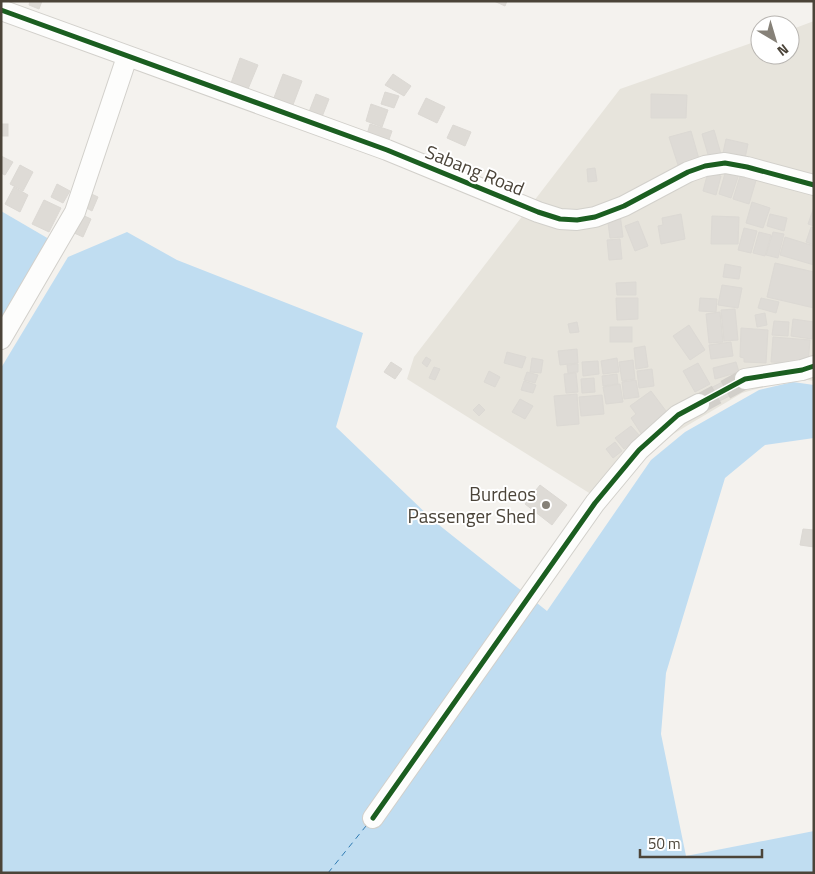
<svg xmlns="http://www.w3.org/2000/svg" width="815" height="874" font-family="'Titillium Web',sans-serif">
<rect width="100%" height="100%" fill="#f4f2ee"/>
<path fill="#e7e4dc" d="M814 21V381L794 378 742 393 663 440 602 501 407 379 414 357 620 89 760 40V55H790V30Z"/>
<g fill="#c0ddf1">
<path d="M1 211 49 239 1 320Z"/>
<path d="M127 232 177 260 363 333 336 427 434 521 547 611 651 460 685 432 759 390 793 382 814 385V438L765 445 725 478 666 673 661 734 686 856 814 831V873H1V368L68 257Z"/>
</g>
<g fill="none" stroke-linecap="round" stroke-linejoin="round">
<path stroke="#2e7ab2" stroke-width="1" stroke-dasharray="6 5" stroke-linecap="butt" d="M328 873 366 826"/>
</g>
<g fill="#dedbd6" stroke="#dcd9d4">
<path d="M30 1H42L39 9 29 5Z"/>
<path d="M494 1H507L505 6Z"/>
<path d="M240 58 258 65 248 89 231 83Z"/>
<path d="M283 74 302 81 291 110 272 103Z"/>
<path d="M393 74 411 86 404 96 385 85Z"/>
<path d="M385 92 399 96 394 108 381 104Z"/>
<path d="M316 94 329 99 320 122 307 117Z"/>
<path d="M651 94 687 95 686 118H651Z"/>
<path d="M426 98 445 107 437 123 418 114Z"/>
<path d="M371 104 388 110 382 127 366 121Z"/>
<rect x="1" y="124" width="7" height="12"/>
<path d="M370 124 392 131 387 145 366 138Z"/>
<path d="M453 125 471 132 465 146 447 138Z"/>
<path d="M714 130 721 154 709 158 702 134Z"/>
<path d="M691 131 699 159 678 165 669 137Z"/>
<path d="M726 139 748 144 745 158 723 153Z"/>
<path d="M1 156 13 162 5 175 1 173Z"/>
<path d="M20 165 33 172 23 191 10 184Z"/>
<path d="M595 168 597 181 588 182 587 169Z"/>
<path d="M726 170 739 174 731 198 719 194Z"/>
<path d="M708 172 721 176 716 195 703 191Z"/>
<path d="M741 173 757 177 749 204 733 199Z"/>
<path d="M57 184 70 191 63 203 51 197Z"/>
<path d="M14 187 28 195 20 212 5 204Z"/>
<path d="M87 192 98 197 92 211 81 205Z"/>
<path d="M44 200 61 208 49 232 32 224Z"/>
<path d="M752 202 770 208 763 228 746 223Z"/>
<path d="M814 207V226L808 224Z"/>
<path d="M80 214 91 219 83 237 72 232Z"/>
<path d="M620 214 623 237 610 238 607 215Z"/>
<path d="M681 214 685 239 661 244 658 226 663 225 662 218Z"/>
<path d="M770 214 787 218 784 231 767 226Z"/>
<path d="M712 216 739 217 738 244H711Z"/>
<path d="M638 221 648 246 635 251 625 226Z"/>
<path d="M811 227 814 228V245L806 242Z"/>
<path d="M744 228 757 231 751 253 738 250Z"/>
<path d="M759 232 771 235 765 256 753 253Z"/>
<path d="M773 232 784 234 778 258 766 255Z"/>
<path d="M785 237 814 246V265L780 255Z"/>
<path d="M620 239 622 259 609 260 607 240Z"/>
<path d="M775 263 814 272V308L767 297Z"/>
<path d="M725 264 741 267 739 279 723 277Z"/>
<path d="M636 282V295H617L616 283Z"/>
<path d="M722 285 742 288 738 308 718 305Z"/>
<path d="M616 298H638V319L617 320Z"/>
<path d="M700 298 717 299 716 312 699 311Z"/>
<path d="M761 298 779 302 776 313 758 308Z"/>
<path d="M735 309 738 340 724 341 721 310Z"/>
<path d="M720 312 723 342 709 343 706 314Z"/>
<path d="M765 313 767 325 757 327 755 315Z"/>
<path d="M793 319 814 322 812 339 791 336Z"/>
<path d="M774 321 789 322 788 336 772 335Z"/>
<path d="M577 322 579 332 570 333 568 324Z"/>
<path d="M689 325 705 350 690 360 673 336Z"/>
<rect x="610" y="327" width="22" height="15"/>
<path d="M741 328 768 330 766 363 744 362V358L740 357Z"/>
<path d="M773 337 810 340 808 364 771 362Z"/>
<path d="M731 342 733 356 711 359 709 345Z"/>
<path d="M645 346 648 367 636 369 634 348Z"/>
<path d="M577 349 578 363 560 365 558 351Z"/>
<path d="M507 352 526 357 522 368 504 363Z"/>
<path d="M426 357 431 360 427 367 422 363Z"/>
<path d="M532 358 543 360 541 373 530 372Z"/>
<path d="M617 358 619 372 603 374 601 361Z"/>
<path d="M633 360 635 379 622 381 619 362Z"/>
<path d="M598 361 599 374 583 376 582 362Z"/>
<path d="M391 362 402 369 395 379 384 372Z"/>
<path d="M736 362 739 372 715 379 713 368Z"/>
<path d="M698 363 710 384 695 392 683 371Z"/>
<path d="M578 364V372L568 373 567 365Z"/>
<path d="M434 367 440 369 435 380 429 378Z"/>
<path d="M652 369 654 386 639 388 637 371Z"/>
<path d="M489 371 500 377 495 387 484 382Z"/>
<path d="M527 372 538 375 535 383 524 380Z"/>
<path d="M742 372 749 386 702 410 695 396Z"/>
<path d="M576 373 578 392 566 393 564 374Z"/>
<path d="M617 374 618 384 603 386 602 376Z"/>
<path d="M594 378 595 392 582 393 581 379Z"/>
<path d="M636 380 639 397 624 399 622 382Z"/>
<path d="M524 381 536 385 533 393 521 390Z"/>
<path d="M620 384 623 402 606 404 603 387Z"/>
<path d="M651 391 669 415 642 435 631 418 636 414 630 406Z"/>
<path d="M577 394 579 424 557 426 554 396Z"/>
<path d="M602 395 604 414 581 416 579 397Z"/>
<path d="M520 399 533 406 525 419 512 412Z"/>
<path d="M479 404 485 410 479 416 473 410Z"/>
<path d="M631 426 640 436 624 449 615 438Z"/>
<path d="M615 442 622 451 613 458 606 449Z"/>
<path d="M540 485 567 505 552 525 525 504Z"/>
<path d="M803 529 814 530V547L800 545Z"/>
</g>
<g fill="none" stroke-linecap="round" stroke-linejoin="round">
<path stroke="#d2cfca" stroke-width="20" stroke-dasharray="20 10" stroke-linecap="butt" d="M699 404 745 379"/>
<g stroke="#d2d0cb" stroke-width="22">
<g id="minor">
<path d="M1 10 387 150 538 212 560 219 577 220 595 217 624 206 688 172 705 166 725 163 747 167 814 185"/>
<path d="M1 339 75 212 127 57"/>
<path d="M745 379 802 370 814 366"/>
<path d="M373 818 595 503 639 450 678 415 699 404"/>
</g>
</g>
<use href="#minor" stroke="#fdfdfc" stroke-width="20"/>
<g stroke="#fff" stroke-width="8">
<g id="cycleway">
<path d="M1 10 387 150 538 212 560 219 577 220 595 217 624 206 688 172 705 166 725 163 747 167 814 185"/>
<path d="M373 818 595 503 639 450 678 415 745 379 802 370 814 366"/>
</g>
</g>
<use href="#cycleway" stroke="#1b5e20" stroke-width="5"/>
</g>
<circle fill="#868178" stroke="#fff" stroke-width="2" cx="546" cy="505" r="5"/>
<g text-anchor="middle" stroke-width="4" stroke-linejoin="round" paint-order="stroke">
<g font-size="19" fill="#4b4439" stroke="#fff">
<text transform="translate(475 170) rotate(22)" y="7">Sabang Road</text>
</g>
<g font-size="19" fill="#4b4439" stroke="#fff" text-anchor="end">
<text x="536" y="501">Burdeos<tspan x="536" dy="22">Passenger Shed</tspan></text>
</g>
</g>
<rect width="815" height="874" fill="none" stroke="#4b4439" stroke-width="5"/>
<g transform="translate(775 40) rotate(142)"><circle r="24" fill="#ffffff" stroke="#b7b4b0"/>
<path d="M0-4L9 19L0 12L-9 19Z" fill="#868178"/>
<text y="-8" font-size="14" font-weight="bold" text-anchor="middle" fill="#4b4439">N</text>
</g>
<path d="M640 849v8h122v-8" fill="none" stroke="#4b4439" stroke-width="2.5"/>
<text x="648" y="849" font-size="15" fill="#4b4439" stroke="#ffffff" stroke-width="4" paint-order="stroke">50 m</text>
</svg>
